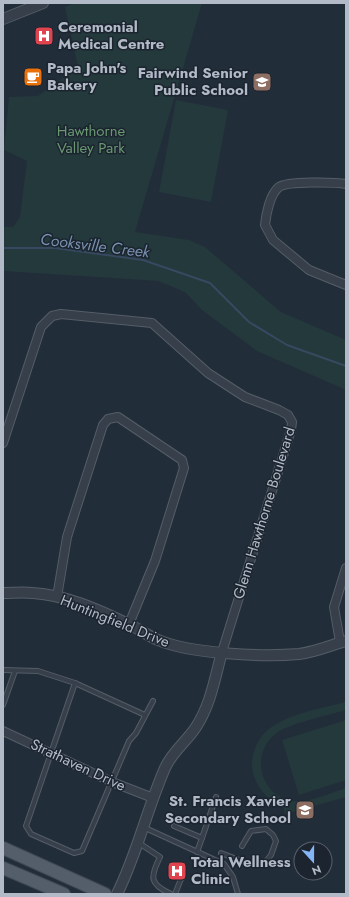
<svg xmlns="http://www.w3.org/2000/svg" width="349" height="897" font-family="Jost,sans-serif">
<rect width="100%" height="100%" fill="#222d3a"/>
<g fill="#24393b">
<path d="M74 3H202L135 232 189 240 205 247 281 312 346 340V390L257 351 202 310 185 292 158 281 3 271V227H13L20 217 27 161 4 150 9 97 38 96 78 67 65 7Z"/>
<path d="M176 100 228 110 211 202 159 192Z"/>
<path d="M346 702V710C329 715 286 724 274 735 250 756 261 796 293 801 310 803 330 793 346 788V797L285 814 283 806C267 800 258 789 253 773 251 765 252 757 255 749 265 716 316 710 346 702Z"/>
<path d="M346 720V780L299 795 282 740Z"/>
</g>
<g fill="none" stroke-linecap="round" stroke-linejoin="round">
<path stroke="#364961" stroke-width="2" d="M3 248H55L143 260 210 283 249 322 287 345 346 366"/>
<g stroke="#545d68" stroke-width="6">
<g id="service">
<path d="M3 670 38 671 75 683 145 715"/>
<path d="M75 683 26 826 31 834 74 853 82 851 129 741 136 733 153 701"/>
<path d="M3 705 15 671"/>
<path d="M174 826 202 838 197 852"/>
<path d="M143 827 224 864 233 877 238 894"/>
<path d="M202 838 216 797"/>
<path d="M139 843 160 857C150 877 149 884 171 894"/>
<path d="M242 846 251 831 266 829 273 835 276 841 271 855 267 860"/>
<path d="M221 853 250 864"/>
<path d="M175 894 181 879"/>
</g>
</g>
<g stroke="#545d68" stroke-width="10">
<g id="minor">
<path d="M346 184C335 182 287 181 279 187 270 194 266 214 265 225L273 240 309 270 346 285"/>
<path d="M3 443 41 327 52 316 61 314 152 323 208 373 245 397 279 410 288 415 292 422 291 430 222 652"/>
<path d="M57 597 67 537 103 425 108 419 118 417 182 460 184 468 155 561 129 624"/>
<path d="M340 642 334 607 346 568"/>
<path d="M3 731 112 782 153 798"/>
</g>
</g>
<g stroke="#545d68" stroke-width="12">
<g id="tertiary">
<path d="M3 19 43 3"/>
<path d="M3 593C13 593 23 592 33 593 66 595 99 610 128 624 138 628 148 636 158 640 191 654 263 657 299 654 315 652 331 645 346 641"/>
<path d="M117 894C137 854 147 809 165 768 172 752 187 741 196 727 211 704 215 677 222 652"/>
</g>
</g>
<g stroke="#3f4853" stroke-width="14">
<g id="primary">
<path d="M3 848 105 894"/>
<path d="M3 868 64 894"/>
</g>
</g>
<use href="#service" stroke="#363f4a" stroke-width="4"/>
<use href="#minor" stroke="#363f4a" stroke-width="8"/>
<use href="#tertiary" stroke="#363f4a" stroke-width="10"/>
<use href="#primary" stroke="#545e6a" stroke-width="12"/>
</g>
<defs>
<g id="hospital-square" transform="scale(1)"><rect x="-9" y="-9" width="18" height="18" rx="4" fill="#e0444e" stroke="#1b242f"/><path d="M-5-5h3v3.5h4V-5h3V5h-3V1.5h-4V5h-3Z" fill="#fff"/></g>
<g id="cafe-square" transform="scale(1)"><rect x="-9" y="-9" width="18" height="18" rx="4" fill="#e8710a" stroke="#1b242f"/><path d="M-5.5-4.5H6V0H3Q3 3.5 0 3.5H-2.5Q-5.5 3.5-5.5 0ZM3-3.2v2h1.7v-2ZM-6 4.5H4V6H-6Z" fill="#fff"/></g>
<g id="school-square" transform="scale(1)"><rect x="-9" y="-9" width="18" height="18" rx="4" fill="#8d6e63" stroke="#1b242f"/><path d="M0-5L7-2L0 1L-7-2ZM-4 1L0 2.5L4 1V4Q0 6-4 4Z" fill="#fff"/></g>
</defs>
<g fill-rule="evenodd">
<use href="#hospital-square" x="44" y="36"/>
<use href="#cafe-square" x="33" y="77"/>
<use href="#school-square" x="262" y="82"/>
<use href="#school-square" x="305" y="810"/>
<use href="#hospital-square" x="177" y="871"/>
</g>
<g text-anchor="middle" stroke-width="3" stroke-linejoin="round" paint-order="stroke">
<g font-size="15" font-weight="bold" fill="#b1bac6" stroke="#1b242f" text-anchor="start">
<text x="58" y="32">Ceremonial<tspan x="58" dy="17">Medical Centre</tspan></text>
<text x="47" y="73">Papa John's<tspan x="47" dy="17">Bakery</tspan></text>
<text x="248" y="78" text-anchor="end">Fairwind Senior<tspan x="248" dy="17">Public School</tspan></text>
<text x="291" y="806" text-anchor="end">St. Francis Xavier<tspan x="291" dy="17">Secondary School</tspan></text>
<text x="191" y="867">Total Wellness<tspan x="191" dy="17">Clinic</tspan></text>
</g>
<g font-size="15" fill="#689771" stroke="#1b242f">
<text x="91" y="136">Hawthorne<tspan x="91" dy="17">Valley Park</tspan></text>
</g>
<g font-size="15" fill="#b1bac6" stroke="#1b242f">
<text transform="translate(264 513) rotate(-73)" y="5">Glenn Hawthorne Boulevard</text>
<text transform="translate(115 621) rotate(22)" y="5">Huntingfield Drive</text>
<text transform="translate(78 765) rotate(25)" y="5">Strathaven Drive</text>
</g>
<g font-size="16" font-style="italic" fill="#7991ae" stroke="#1b242f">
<text transform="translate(95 245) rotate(7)" y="6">Cooksville Creek</text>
</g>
</g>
<rect width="349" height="897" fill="none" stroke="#b1bac6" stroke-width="8"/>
<g transform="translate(313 861) rotate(159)"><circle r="19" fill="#1b242f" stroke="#57606b"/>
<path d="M0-3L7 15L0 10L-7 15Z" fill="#86b5f7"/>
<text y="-6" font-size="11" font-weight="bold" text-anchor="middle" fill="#b1bac6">N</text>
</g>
</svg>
